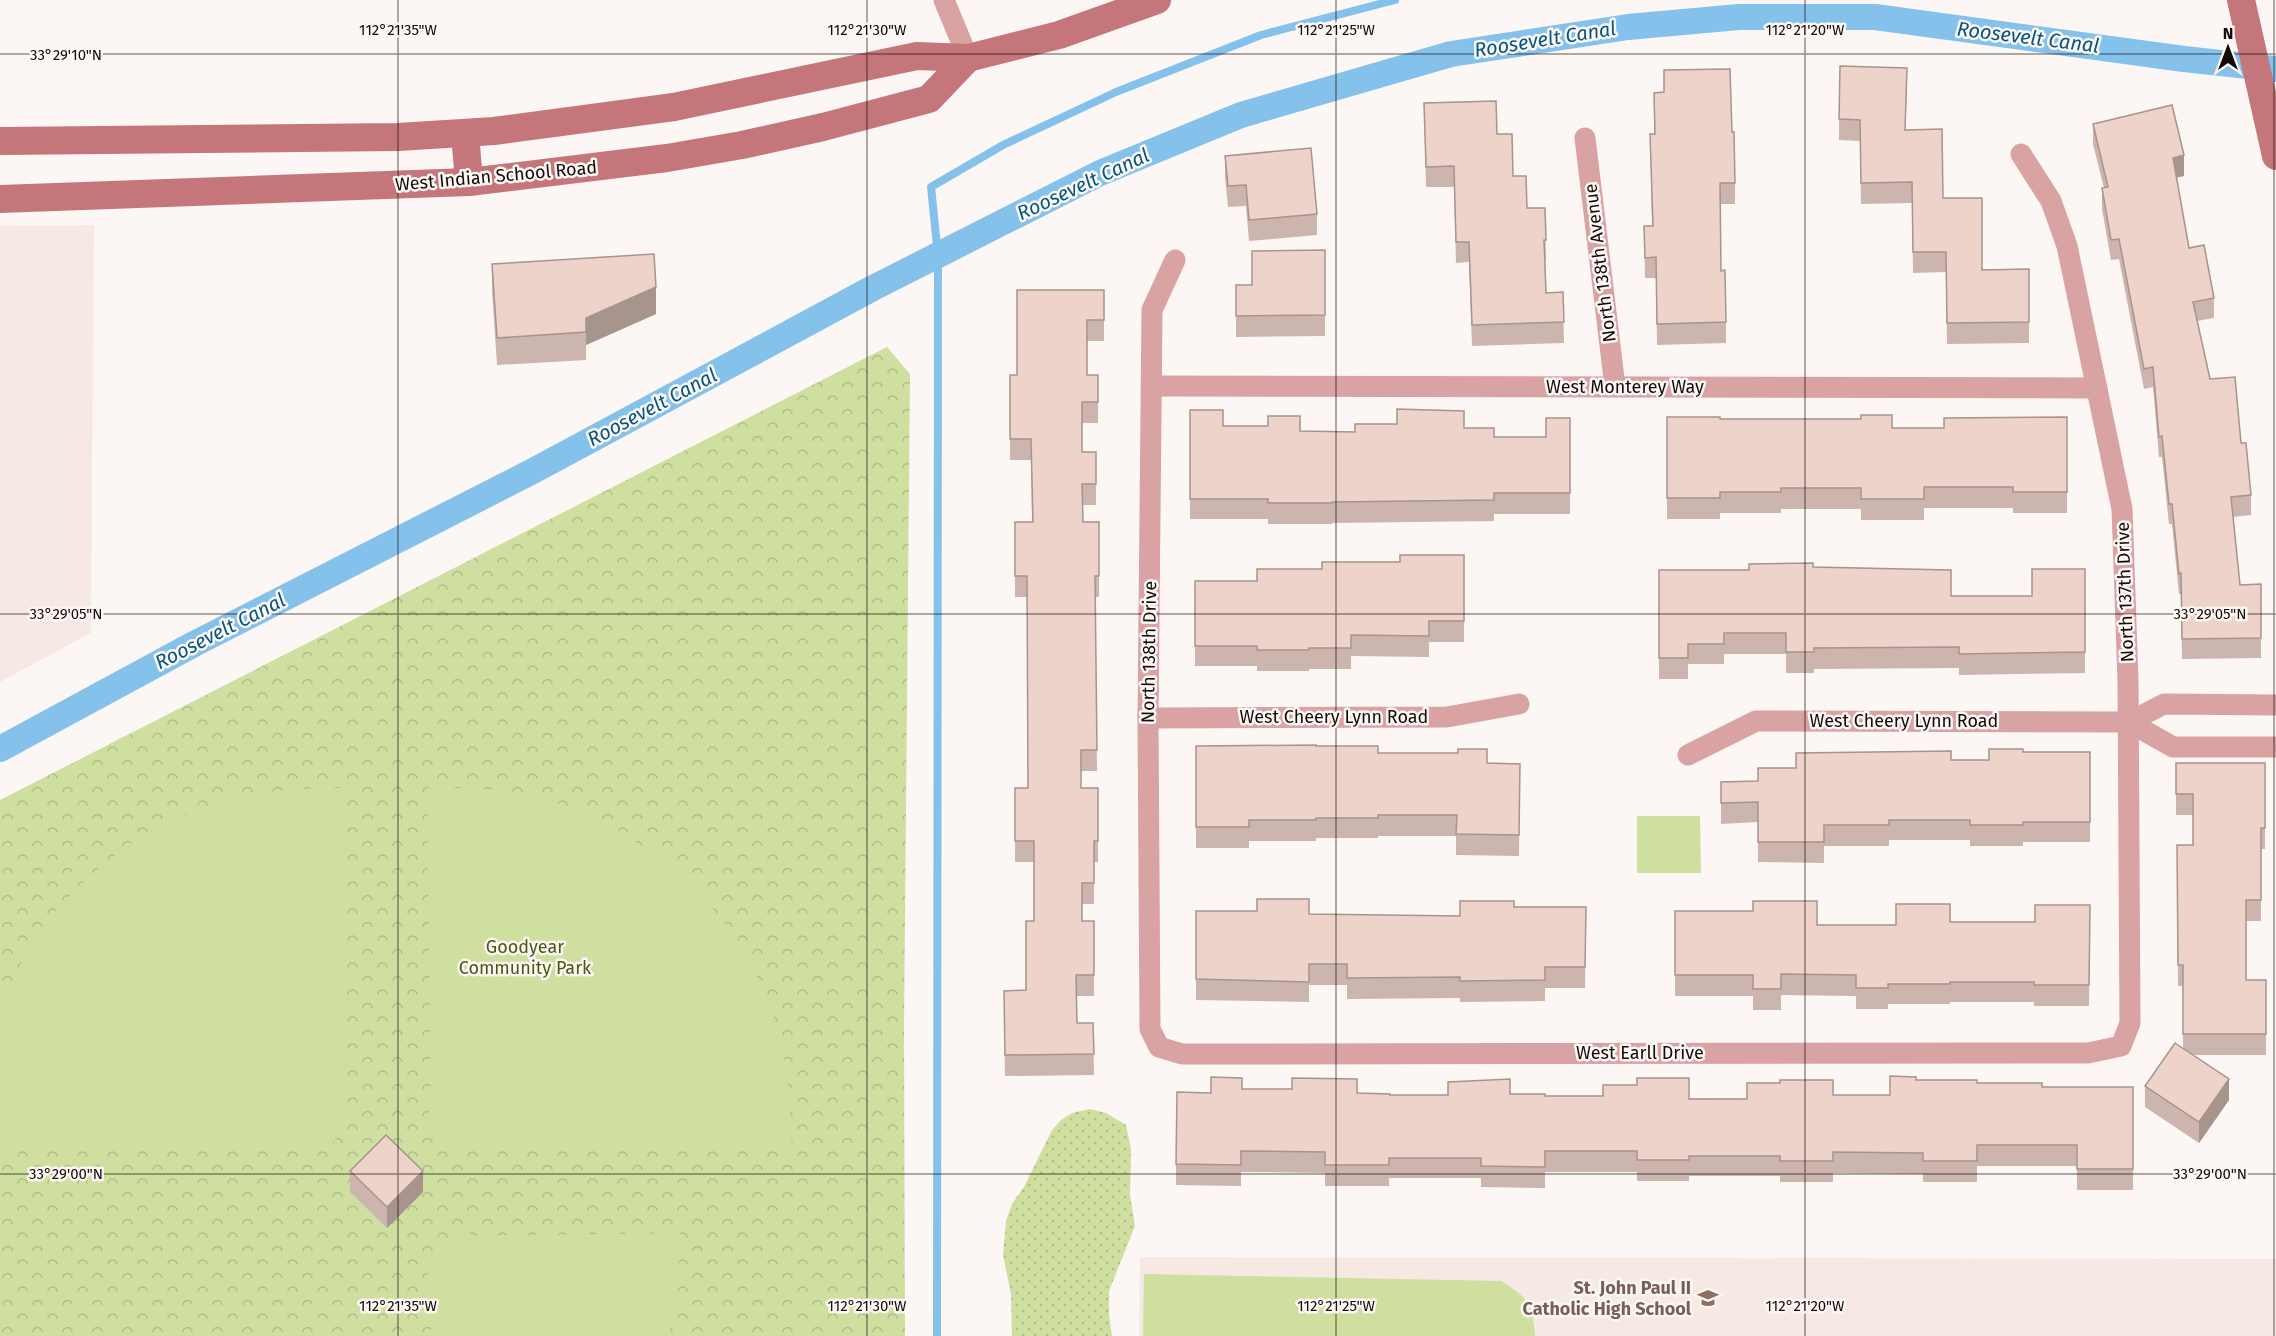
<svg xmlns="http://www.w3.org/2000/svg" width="2276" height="1336" font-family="'Fira Sans',sans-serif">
<defs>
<pattern id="grass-dots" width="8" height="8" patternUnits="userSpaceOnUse" patternTransform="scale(1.5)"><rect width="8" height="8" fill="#cedfa0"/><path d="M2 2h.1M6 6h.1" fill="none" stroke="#b0be88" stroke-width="1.8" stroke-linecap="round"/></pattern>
<pattern id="park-crowns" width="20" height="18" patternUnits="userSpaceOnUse" patternTransform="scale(1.5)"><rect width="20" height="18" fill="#cedfa0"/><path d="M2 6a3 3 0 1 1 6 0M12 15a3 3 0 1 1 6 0" fill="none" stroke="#b0be88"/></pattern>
</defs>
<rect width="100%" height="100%" fill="#fcf7f5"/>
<g fill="#f6e9e3">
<path d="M94 225 91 633 0 682V226Z"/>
<path d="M1140 1257 2276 1259V1336H1139Z"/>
</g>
<path fill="url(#grass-dots)" d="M1090 1109 1106 1113 1126 1125 1131 1149 1130 1195 1135 1226 1109 1291V1315L1112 1336H1012L1011 1294 1003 1255 1006 1221 1012 1204 1024 1187 1052 1130 1061 1120 1072 1113Z"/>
<path fill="url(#park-crowns)" d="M887 347 910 374 904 1028 905 1336H0V800Z"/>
<g fill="#cedfa0">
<path d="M343 788 342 1100C349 1137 330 1156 293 1149L0 1151V1016C34 902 139 814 256 794 285 789 314 789 343 788Z"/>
<path d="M427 788C470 788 513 788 554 802 664 839 752 926 780 1039 789 1075 790 1112 792 1148L478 1147C444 1161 421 1131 431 1099Z"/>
<path d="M1637 816H1700L1701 873H1637Z"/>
<path d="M467 1233 478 1236 680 1233 677 1299 668 1336H431C431 1320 431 1305 430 1289 429 1283 427 1277 428 1270 429 1247 445 1234 467 1233Z"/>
<path d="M1144 1274 1501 1281C1529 1298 1532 1304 1535 1336H1143Z"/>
</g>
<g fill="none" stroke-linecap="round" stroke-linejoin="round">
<path stroke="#84c2eb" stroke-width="8" d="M937 1336 938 256 931 187 1003 145 1116 92 1261 35 1395 0"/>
<path stroke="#84c2eb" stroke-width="26" d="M0 749 194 644 533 471 873 288 1100 173 1241 115 1451 54 1628 27 1739 17H1875L2184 59 2276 69"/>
<g stroke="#d9a2a3" stroke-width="21">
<path d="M944 0 968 58"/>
<path d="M1585 138 1615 387"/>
<path d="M1175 260 1152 310 1148 718 1150 1029 1159 1047 1182 1054 2088 1053 2121 1046 2130 1023 2128 681 2122 509 2067 246 2051 201 2021 154"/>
<path d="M1152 386 2097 388"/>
<path d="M1148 718 1447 717 1519 704"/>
<path d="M2129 722 2173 747H2276"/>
<path d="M1688 755 1756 721 2129 722 2164 704 2276 705"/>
</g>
<g stroke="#c5767a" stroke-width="28">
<path d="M2241 0 2276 156"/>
<path d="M465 133 469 182"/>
<path d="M0 141 398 137 494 131 674 107 917 56 968 58 1059 35 1157 0"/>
<path d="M0 199 469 182 667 158 742 145 823 127 929 99 968 58"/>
</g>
</g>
<g fill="#ccb5ae">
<path d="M1664 70 1732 132 1735 183V204H1721V271L1726 322V343L1657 345 1656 278H1645L1644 226H1652L1650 134H1654V93L1664 92Z"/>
<path d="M1907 89 1905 130 1982 270 2029 269V343L1947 344 1946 272 1913 273 1912 203 1861 204 1860 141 1839 140V119Z"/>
<path d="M1424 103 1497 134 1513 176 1527 208H1545L1546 261H1545L1546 293 1563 292 1564 343 1472 346 1469 262 1456 263 1454 187H1426Z"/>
<path d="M2093 124 2184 176 2176 178 2189 248 2214 298V318L2197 321 2210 379 2241 443 2251 495V515L2233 517 2240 585 2261 584V658L2182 659 2181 594H2179L2172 524H2169L2162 457H2159L2153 387 2144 389 2119 259 2111 260 2102 209V188H2104L2093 144Z"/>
<path d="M1225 156 1317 214V235L1249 241 1246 206 1228 207 1225 177Z"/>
<path d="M1325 250V336L1236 337V285H1252Z"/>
<path d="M492 264 656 314 586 345V360L497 365 492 291Z"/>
<path d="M1104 290V341H1087V375H1098V423H1082V452H1096V505H1083V522H1099V597H1095L1097 771H1081V788H1098V862H1094V904H1082V921H1094V996H1077V1023H1093L1094 1075 1005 1076 1004 1012 1026 990 1034 921V862H1015V788H1028L1027 597H1015V522H1032L1031 460H1010V375H1017Z"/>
<path d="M1190 410 1223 426 1300 431 1355 432 1464 428 1494 437H1546L1570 418V514H1494V521L1332 523V524H1268V519H1190Z"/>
<path d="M1667 417 1892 428H1944L2067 417V513H2013V508H1924V520H1861V509H1781V513H1720V519H1667Z"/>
<path d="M1464 555V642H1429V657L1351 656V669H1309V671H1257V666H1195V581H1257L1322 569Z"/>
<path d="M1813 567 1951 596H2032L2085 569V673L1959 675V668L1814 669V673H1786V654H1724V664H1688V679H1659V570H1749Z"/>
<path d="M1196 746 1378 753 1487 763 1520 764 1519 856 1456 855V836H1378V838H1316V841H1249V848H1196Z"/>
<path d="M2023 752H2090V842H2023V846H1970V840H1889V846H1824V863L1758 862V822L1721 824V782L1758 781 1796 768 1951 760H1989Z"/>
<path d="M2176 763H2265V849H2261V921H2246V980H2266V1055H2193L2229 1100 2199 1143 2145 1107V1086L2183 1049V986H2178L2177 845H2193V815H2176Z"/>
<path d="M2090 905 2089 1006H2034V1002H1950V1004H1888V1009H1856V996L1781 995V1010H1753V996H1675V911L1817 925H1896L1950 922H2035Z"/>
<path d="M1514 907H1586L1585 988H1545V1001L1460 1002V998L1347 999V985H1309V1002L1196 1000V911L1309 914 1460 916Z"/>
<path d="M1916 1080 2042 1087H2133V1190H2077V1166H1977V1182H1923V1174L1833 1173V1182H1780V1176H1689V1181H1637V1172H1545V1188L1481 1187V1178H1389V1186H1325V1173L1241 1172V1186L1176 1185V1164L1211 1093 1242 1089 1390 1095H1448L1510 1094 1545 1096 1747 1099 1833 1095H1890Z"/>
<path d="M350 1171 423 1192 387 1228 350 1192Z"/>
</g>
<g fill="#a6948d">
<path d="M2184 155V176L2173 178V158Z"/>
<path d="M656 287V314L586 345V318Z"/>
<path d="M2229 1079V1100L2199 1143V1122Z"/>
<path d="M423 1171V1192L387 1228V1207Z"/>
</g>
<g fill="#edd3ca" stroke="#a6948d" stroke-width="1.5">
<path d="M1840 66 1907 68 1905 130 1942 129 1943 198H1982V270L2029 269V322L1947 323 1946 252H1913L1912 182 1861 183 1860 120 1839 119Z"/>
<path d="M1730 69 1732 132H1734L1735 183H1720L1721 271 1725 270 1726 322 1657 324 1656 257 1645 258 1644 226H1653L1650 134H1655L1654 93 1664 92V70Z"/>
<path d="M1496 101 1497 134H1512L1513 176H1526L1527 208H1545L1546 240H1544L1546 293 1563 292 1564 322 1472 325 1469 242H1456L1454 166 1426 167 1424 103Z"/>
<path d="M2172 105 2184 155 2173 158 2189 248 2204 245 2214 298 2193 302 2210 379 2235 377 2241 443H2246L2251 495 2231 497 2240 585 2261 584V638L2182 639 2181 573 2179 574 2172 504H2169L2162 436 2159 437 2153 367 2144 369 2119 239 2111 240 2102 188 2108 187 2093 124Z"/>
<path d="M1311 148 1317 214 1249 220 1246 185 1228 186 1225 156Z"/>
<path d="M1325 250V315L1236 316V285H1252V251Z"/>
<path d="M654 254 656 287 586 318V332L497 338 492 264Z"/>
<path d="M1017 290H1104V320H1087V375H1098V402H1082V452H1096V484H1082L1083 522H1099V576H1095L1097 750H1081V788H1098V841H1094V883H1082V921H1094V975H1076L1077 1023H1093L1094 1054 1005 1055 1004 991 1026 990V921H1034V841H1015V788H1028L1027 576H1015V522H1033L1031 439H1010V375H1017Z"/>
<path d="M1397 409 1464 411V428H1494V437H1546V418H1570V493H1494V500L1332 502V503H1268V499H1190V410H1223V426H1268V416H1300V431L1355 432V424H1397Z"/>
<path d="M1861 415H1892V428H1944V418L2067 417V492H2013V487H1924V499H1861V488H1781V492H1720V498H1667V417H1720V419H1861Z"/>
<path d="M1400 555H1464V621H1429V636L1351 635V648H1309V650H1257V646H1195V581H1257V569H1322V562H1400Z"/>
<path d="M1813 563V567L1951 570V596H2032V569H2085V652L1959 654V647L1814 648V652H1786V633H1724V644H1688V658H1659V570H1749V564Z"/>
<path d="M1316 745V746H1378V753H1458V749H1487V763L1520 764 1519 835 1456 834 1457 815H1378V818H1316V820H1249V827H1196V746Z"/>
<path d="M1989 749H2023V752H2090V822H2023V825H1970V820H1889V825H1824V842H1758V802L1721 803V782L1758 781V768H1796V753L1951 751V760H1989Z"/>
<path d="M2176 763H2265V828H2261V900H2246V980H2266V1034H2183V965H2178L2177 845H2193V794H2176Z"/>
<path d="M1257 899H1309V914L1460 916V901H1514V907H1586L1585 967H1545V980L1460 981V977L1347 978V964H1309V982L1196 979V911H1257Z"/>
<path d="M1753 901H1817V925H1896V904H1950V922H2035V905H2090L2089 985H2034V982H1950V984H1888V988H1856V975L1781 974V989H1753V975H1675V911H1753Z"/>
<path d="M2175 1043 2229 1079 2199 1122 2145 1086Z"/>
<path d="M1890 1076 1916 1077V1080H1977V1083H2042V1087H2133V1169H2077V1145H1977V1161H1923V1153L1833 1152V1161H1780V1156H1689V1160H1637V1151H1545V1167L1481 1166V1158H1389V1165H1325V1152L1241 1151V1165L1176 1164 1177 1092 1211 1093V1077L1242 1078V1089H1292V1078L1357 1079V1093L1390 1094V1095H1448V1082L1510 1079V1094H1545V1096H1603V1085H1637V1078H1689V1099H1747V1083H1780V1080H1833V1095H1890Z"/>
<path d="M386 1135 423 1171 387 1207 350 1171Z"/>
</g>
<path fill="none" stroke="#130b07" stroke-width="1.5" stroke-opacity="0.45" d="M398 0V1336M867 0V1336M1336 0V1336M1805 0V1336M2274 0V1336M0 54H2276M0 614H2276M0 1174H2276"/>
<defs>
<g id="school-bare" transform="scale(1.62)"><path d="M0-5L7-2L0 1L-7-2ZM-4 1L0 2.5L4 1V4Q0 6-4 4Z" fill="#8d6e63" stroke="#fcf7f5" stroke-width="2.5" paint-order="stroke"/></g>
</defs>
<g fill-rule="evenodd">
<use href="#school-bare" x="1708" y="1298"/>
</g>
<g text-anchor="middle" stroke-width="5" stroke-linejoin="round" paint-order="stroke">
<g font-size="18" fill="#130b07" stroke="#fcf7f5">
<text transform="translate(496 176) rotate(-5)" y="6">West Indian School Road</text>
<text transform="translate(1600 263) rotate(-97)" y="6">North 138th Avenue</text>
<text x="1625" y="393">West Monterey Way</text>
<text transform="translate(2125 592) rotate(-92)" y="6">North 137th Drive</text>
<text transform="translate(1149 652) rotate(-89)" y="6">North 138th Drive</text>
<text x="1334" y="723">West Cheery Lynn Road</text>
<text x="1904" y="727">West Cheery Lynn Road</text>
<text x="1640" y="1059">West Earll Drive</text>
</g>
<g font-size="18" fill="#4a5812" stroke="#fcf7f5">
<text x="525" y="953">Goodyear<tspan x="525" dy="21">Community Park</tspan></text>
</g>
<g font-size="18" font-weight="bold" fill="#785e54" stroke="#fcf7f5" text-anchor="end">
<text x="1691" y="1294">St. John Paul II<tspan x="1691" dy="21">Catholic High School</tspan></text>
</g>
<g font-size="20" font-style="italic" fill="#05567d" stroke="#fcf7f5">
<text transform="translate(2028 37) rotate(7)" y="7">Roosevelt Canal</text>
<text transform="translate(1545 39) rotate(-9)" y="7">Roosevelt Canal</text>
<text transform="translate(1083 184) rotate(-25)" y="7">Roosevelt Canal</text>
<text transform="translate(652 407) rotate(-28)" y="7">Roosevelt Canal</text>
<text transform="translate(220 631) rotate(-27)" y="7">Roosevelt Canal</text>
</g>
</g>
<g font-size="15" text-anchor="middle" fill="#130b07" stroke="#fcf7f5" stroke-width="5" stroke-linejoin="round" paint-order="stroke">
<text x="398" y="35">112°21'35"W</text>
<text x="867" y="35">112°21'30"W</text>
<text x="1336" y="35">112°21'25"W</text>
<text x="1805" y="35">112°21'20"W</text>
<text x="66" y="60">33°29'10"N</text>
<text x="66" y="619">33°29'05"N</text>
<text x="2210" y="619">33°29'05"N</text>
<text x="66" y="1179">33°29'00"N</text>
<text x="2210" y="1179">33°29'00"N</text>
<text x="398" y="1311">112°21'35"W</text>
<text x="867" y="1311">112°21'30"W</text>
<text x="1336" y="1311">112°21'25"W</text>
<text x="1805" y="1311">112°21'20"W</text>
</g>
<g transform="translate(2228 48)" stroke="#fcf7f5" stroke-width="4.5" paint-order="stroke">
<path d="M0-4.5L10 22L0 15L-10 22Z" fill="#130b07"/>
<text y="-9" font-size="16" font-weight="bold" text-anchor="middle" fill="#130b07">N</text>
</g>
</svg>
